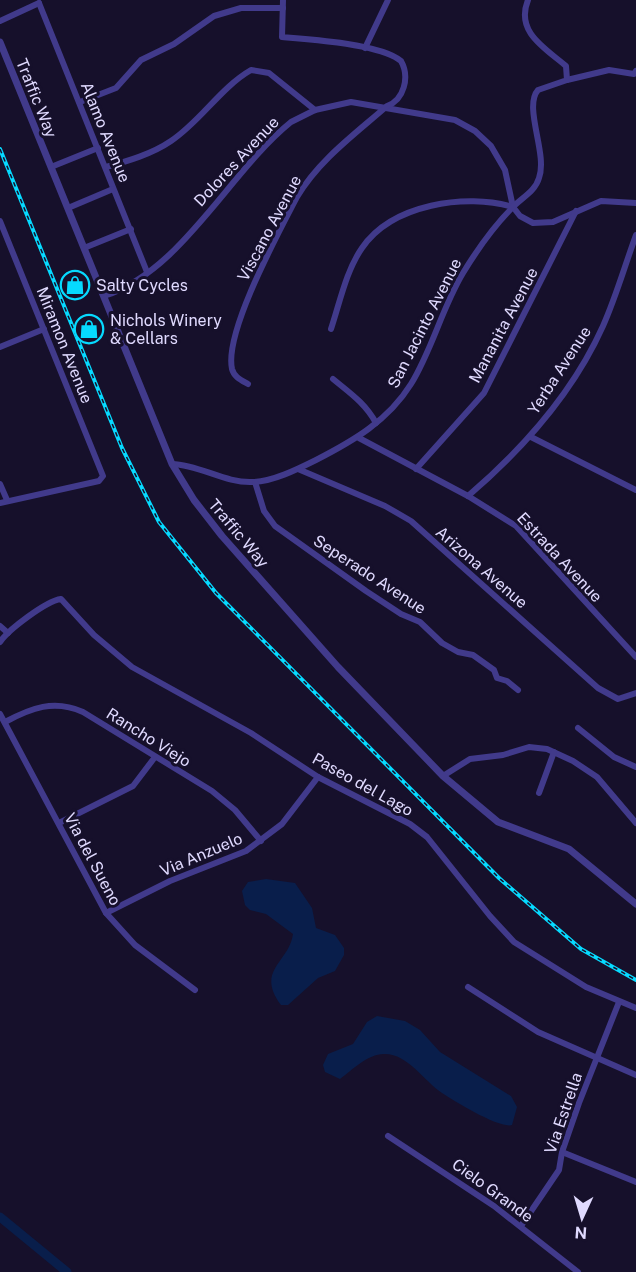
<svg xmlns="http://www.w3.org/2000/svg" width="636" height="1272" font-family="'Public Sans',sans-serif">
<rect width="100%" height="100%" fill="#16102b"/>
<g fill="#091e4b">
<path d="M266 879 295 883 312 908 316 928 335 935 344 948V955L335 971 318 978 288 1005H281C255 970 289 963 293 934L266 914 250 910 245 905 242 891 248 882Z"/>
<path d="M377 1016 405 1021 420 1030 440 1052 511 1096 517 1107 512 1125C500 1129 454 1101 442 1093 424 1081 408 1054 385 1054 369 1053 352 1070 340 1079L325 1072 323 1065 328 1054 353 1044 367 1022Z"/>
</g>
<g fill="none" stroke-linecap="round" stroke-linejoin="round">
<path stroke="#091e4b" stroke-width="9" d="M0 1217 67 1272"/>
<g stroke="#413a8b" stroke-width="6">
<path d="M39 3 147 272"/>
<path d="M0 21 39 3"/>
<path d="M365 48 388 0"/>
<path d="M567 80 609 70 634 74 636 71"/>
<path d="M80 102 116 88 141 60 174 44 214 16 241 8H283"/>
<path d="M51 167 98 148"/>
<path d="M106 167C128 161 152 154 171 141 201 121 220 88 251 70L269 73 315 110"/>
<path d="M68 208 113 189"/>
<path d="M0 221 103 476 99 481 0 503"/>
<path d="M84 248 131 229"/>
<path d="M104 296C182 271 229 172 291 122L315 110 351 102 455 120 475 131 491 146 505 170 513 207 520 216 533 223 553 222 601 201 636 203"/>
<path d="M331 329C340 302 346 271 362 248 392 204 466 193 513 207"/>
<path d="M0 347 44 329"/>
<path d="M333 379C350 393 365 403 376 423"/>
<path d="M248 384C241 380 234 377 232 369 224 332 279 232 297 197 319 160 355 134 387 106 404 100 410 77 401 61 382 44 309 39 282 37L283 0"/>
<path d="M531 437 636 490"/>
<path d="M359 438 468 496 516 526 636 657"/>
<path d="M172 464C200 465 225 483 252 482 272 482 298 469 316 460 353 441 388 421 411 384 432 350 442 308 463 273 477 250 493 227 512 208 521 198 535 192 539 178 548 154 523 107 538 90L567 80 566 66C545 48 515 32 528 0"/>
<path d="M298 469 385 506 411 521 598 688 618 699 636 693"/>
<path d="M416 469 484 393 576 211"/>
<path d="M255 482 264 511 275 526 366 591 401 614 420 622 442 643 458 652 473 655 494 670 497 678 507 681 518 690"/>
<path d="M0 484 7 500"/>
<path d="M468 496C524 448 573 393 603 326 616 297 625 265 636 235"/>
<path d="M0 626 8 633"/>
<path d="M0 642C8 630 46 601 61 599L94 635 132 667 251 733 318 777 410 824 427 837 490 916 514 942 586 987 636 1008"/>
<path d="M0 714 106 913 135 945 195 990"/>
<path d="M5 722C31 708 54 699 83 712L212 791 235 810 261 841"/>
<path d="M578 728 614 757 636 767"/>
<path d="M443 776 470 759 503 755 529 747 547 749 573 761 597 777 636 823"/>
<path d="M539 793 554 752"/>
<path d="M59 823 133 786 155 757"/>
<path d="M106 913 170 881 246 851 282 824 318 777"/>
<path d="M468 987 538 1032 636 1075"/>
<path d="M388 1136 494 1206 578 1272"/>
<path d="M562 1152 636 1182"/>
<path d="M521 1226 559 1170 562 1152 579 1103 619 1002"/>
</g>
<path stroke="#413a8b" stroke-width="7" d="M0 42 172 464 194 500 222 536 338 667 443 776 498 822 569 849 636 904"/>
<g stroke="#06daff" stroke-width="4">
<path id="rail" d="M0 149 122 448 159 522 216 593 499 878 581 949 636 980"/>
</g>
<use href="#rail" stroke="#16102b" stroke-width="1.5" stroke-dasharray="4.5" stroke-linecap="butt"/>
</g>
<defs>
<g id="shop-ring" transform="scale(1.5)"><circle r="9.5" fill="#16102b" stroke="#06daff" stroke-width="1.5"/><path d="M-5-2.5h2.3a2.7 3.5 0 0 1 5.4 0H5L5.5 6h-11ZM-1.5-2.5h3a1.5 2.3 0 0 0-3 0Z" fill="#06daff"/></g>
</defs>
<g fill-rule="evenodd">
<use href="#shop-ring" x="75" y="285"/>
<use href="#shop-ring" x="89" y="329"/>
</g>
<g text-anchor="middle" stroke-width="6" stroke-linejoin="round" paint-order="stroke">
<g font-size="16" fill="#e0daff" stroke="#16102b">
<text transform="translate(37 98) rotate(68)" y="6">Traffic Way</text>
<text transform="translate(106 132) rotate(68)" y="6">Alamo Avenue</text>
<text transform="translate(236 161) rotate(-47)" y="6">Dolores Avenue</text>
<text transform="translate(269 228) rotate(-62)" y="6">Viscano Avenue</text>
<text transform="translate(424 323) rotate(-63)" y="6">San Jacinto Avenue</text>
<text transform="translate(503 325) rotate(-62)" y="6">Mananita Avenue</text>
<text transform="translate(65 345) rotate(68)" y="6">Miramon Avenue</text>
<text transform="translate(559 370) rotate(-57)" y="6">Yerba Avenue</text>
<text transform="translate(239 533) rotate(50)" y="6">Traffic Way</text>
<text transform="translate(560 557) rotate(47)" y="6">Estrada Avenue</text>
<text transform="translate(482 567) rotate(41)" y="6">Arizona Avenue</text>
<text transform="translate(370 574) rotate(33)" y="6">Seperado Avenue</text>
<text transform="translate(149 737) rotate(32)" y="6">Rancho Viejo</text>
<text transform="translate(363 784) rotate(29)" y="6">Paseo del Lago</text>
<text transform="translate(201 854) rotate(-23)" y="6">Via Anzuelo</text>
<text transform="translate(93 859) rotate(62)" y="6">Via del Sueno</text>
<text transform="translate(563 1113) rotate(-71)" y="6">Via Estrella</text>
<text transform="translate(493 1190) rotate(36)" y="6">Cielo Grande</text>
</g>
<g font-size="16" fill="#e0daff" stroke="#16102b" text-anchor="start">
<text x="96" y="291">Salty Cycles</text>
<text x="110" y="326">Nichols Winery<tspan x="110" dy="18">&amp; Cellars</tspan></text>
</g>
</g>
<g transform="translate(582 1218) rotate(184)" stroke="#16102b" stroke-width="4.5" paint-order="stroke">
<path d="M0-4.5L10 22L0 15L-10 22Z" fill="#e0daff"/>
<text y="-9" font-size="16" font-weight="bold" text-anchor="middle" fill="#e0daff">N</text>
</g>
</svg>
